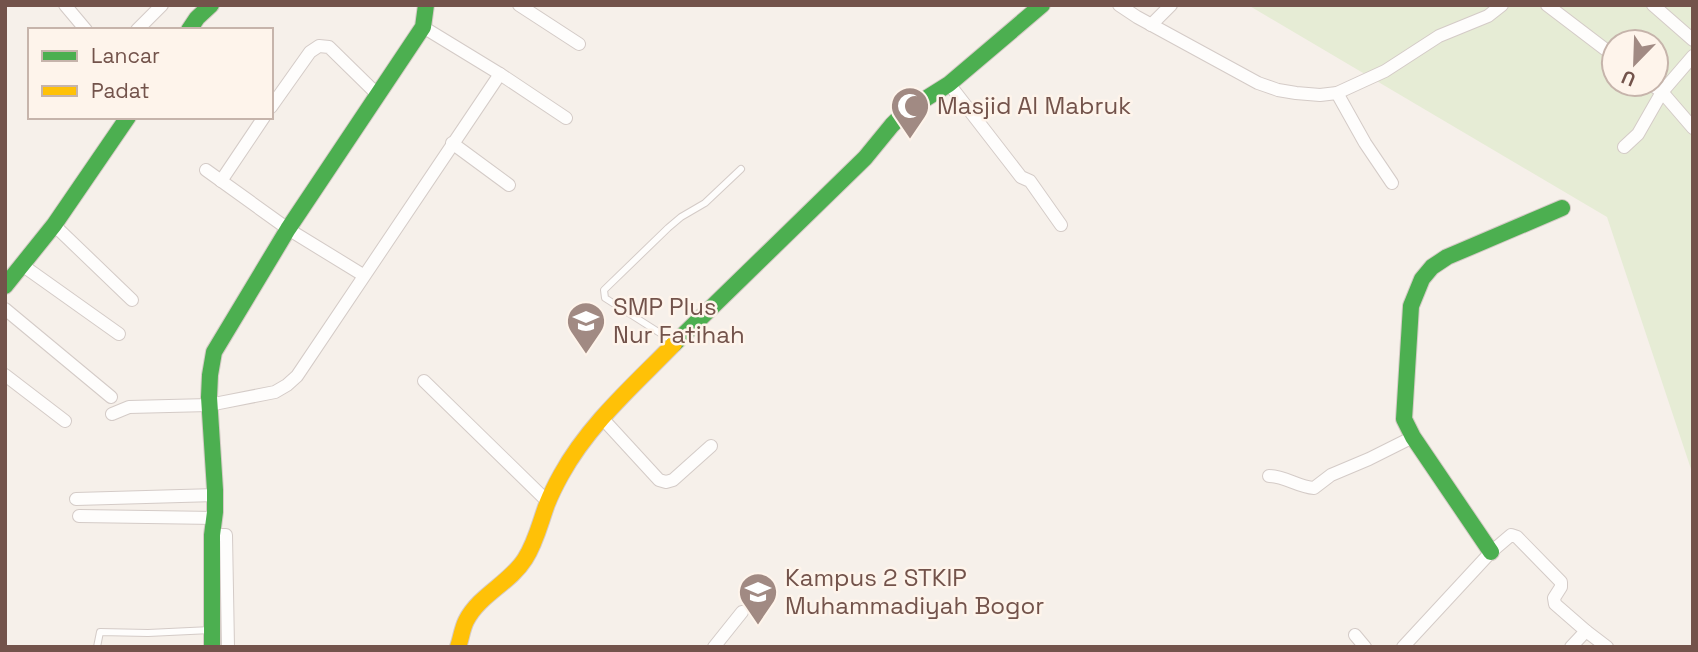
<svg xmlns="http://www.w3.org/2000/svg" width="1698" height="652" font-family="'Space Grotesk',sans-serif">
<rect width="100%" height="100%" fill="#f6f0ea"/>
<path fill="#e6ecd5" fill-rule="evenodd" d="M1248 5H1693V475L1607 217ZM1614 42H1656V84H1614Z"/>
<g fill="none" stroke-linecap="round" stroke-linejoin="round">
<g stroke="#d4cbc7" stroke-width="8">
<g id="lane">
<path d="M674 342 605 298 604 290 668 228 681 217 705 203 741 169"/>
<path d="M97 647 100 632 148 633 211 630"/>
</g>
</g>
<g stroke="#d4cbc7" stroke-width="14">
<g id="street">
<path d="M65 5 86 30"/>
<path d="M519 5 579 44"/>
<path d="M1119 5 1137 17 1258 83 1278 90 1296 93 1320 95 1337 93 1385 71 1439 36 1488 16 1502 5"/>
<path d="M1547 5 1614 56"/>
<path d="M1653 5 1693 40"/>
<path d="M1151 25 1171 5"/>
<path d="M423 27 500 74 566 118"/>
<path d="M137 30 162 5"/>
<path d="M949 84 1021 177 1030 181 1061 225"/>
<path d="M1651 84 1662 92 1693 128"/>
<path d="M1337 93 1365 143 1392 183"/>
<path d="M271 107 310 52 319 46 329 47 378 95"/>
<path d="M452 143 509 185"/>
<path d="M1624 147 1638 134 1662 92 1693 56"/>
<path d="M206 170 288 229 363 275"/>
<path d="M221 181 264 117"/>
<path d="M54 225 132 300"/>
<path d="M22 265 119 334"/>
<path d="M5 309 111 397"/>
<path d="M5 375 65 421"/>
<path d="M424 381 548 502"/>
<path d="M112 414 129 407 209 405 275 392 287 385 297 376 500 74"/>
<path d="M602 418 659 480 666 482 673 480 711 446"/>
<path d="M1269 476C1285 476 1298 487 1314 488L1331 475 1369 459 1413 437"/>
<path d="M76 499 216 495"/>
<path d="M79 516 216 518"/>
<path d="M212 535H226L228 647"/>
<path d="M1355 635 1365 647"/>
<path d="M714 647 742 612"/>
<path d="M1403 647 1491 552 1511 535 1517 537 1561 582V587L1554 598 1555 604 1586 631 1607 647"/>
<path d="M1571 647 1586 631"/>
</g>
</g>
<g stroke="#d5cbc6" stroke-width="18">
<g id="fast">
<path d="M189 30 197 18 211 5"/>
<path d="M5 286 54 225 128 117"/>
<path d="M674 344 865 158 892 125 906 111 949 84 1042 5"/>
<path d="M1491 552 1413 437 1404 419 1411 306 1422 279 1432 267 1447 257 1562 208"/>
<path d="M212 647V535L215 512V490L209 397 210 375 214 352 288 229 423 27 426 5"/>
</g>
</g>
<g stroke="#d5cbc6" stroke-width="18">
<path id="slow" d="M458 647C461 639 462 629 466 621 479 595 510 583 525 559 536 542 540 523 547 504 551 494 556 484 561 475 589 424 634 385 674 344"/>
</g>
<use href="#lane" stroke="#fefdfc" stroke-width="6"/>
<use href="#street" stroke="#fefdfc" stroke-width="12"/>
<use href="#fast" stroke="#4caf50" stroke-width="16"/>
<use href="#slow" stroke="#ffc107" stroke-width="16"/>
</g>
<defs>
<g id="mosque-pin" transform="scale(2.0125)"><path d="M0 17L-7.5 6A9.5 9.5 0 1 1 7.5 6Z" fill="#a18a83" stroke="#fef4eb"/><path d="M3.5-4.9A6 6 0 1 0 3.5 4.9A5 5 0 1 1 3.5-4.9Z" fill="#fff"/></g>
<g id="school-pin" transform="scale(2.0125)"><path d="M0 17L-7.5 6A9.5 9.5 0 1 1 7.5 6Z" fill="#a18a83" stroke="#fef4eb"/><path d="M0-5L7-2L0 1L-7-2ZM-4 1L0 2.5L4 1V4Q0 6-4 4Z" fill="#fff"/></g>
<g id="university-pin" transform="scale(2.0125)"><path d="M0 17L-7.5 6A9.5 9.5 0 1 1 7.5 6Z" fill="#a18a83" stroke="#fef4eb"/><path d="M0-5L7-2L0 1L-7-2ZM-4 1L0 2.5L4 1V4Q0 6-4 4Z" fill="#fff"/></g>
</defs>
<g fill-rule="evenodd">
<use href="#mosque-pin" x="910" y="106"/>
<use href="#school-pin" x="586" y="321"/>
<use href="#university-pin" x="758" y="592"/>
</g>
<g text-anchor="middle" stroke-width="5" stroke-linejoin="round" paint-order="stroke">
<g font-size="24" fill="#73534b" stroke="#fef4eb" text-anchor="start">
<text x="937" y="114">Masjid Al Mabruk</text>
<text x="613" y="315">SMP Plus<tspan x="613" dy="28">Nur Fatihah</tspan></text>
<text x="785" y="586">Kampus 2 STKIP<tspan x="785" dy="28">Muhammadiyah Bogor</tspan></text>
</g>
</g>
<rect width="1698" height="652" fill="none" stroke="#73534b" stroke-width="14"/>
<rect x="28" y="28" width="245" height="91" fill="#fef4eb" stroke="#c6b4ab" stroke-width="2"/>
<rect x="42" y="51" width="35" height="10" fill="#4caf50" stroke="#c6b4ab" stroke-width="2"/>
<text x="91" y="63" font-size="21" fill="#73534b">Lancar</text>
<rect x="42" y="86" width="35" height="10" fill="#ffc107" stroke="#c6b4ab" stroke-width="2"/>
<text x="91" y="98" font-size="21" fill="#73534b">Padat</text>
<g transform="translate(1635 63) rotate(203)"><circle r="33" fill="#fef4eb" stroke="#c6b4ab" stroke-width="2"/>
<path d="M0-5L12 26L0 18L-12 26Z" fill="#a18a83"/>
<text y="-10" font-size="19" font-weight="bold" text-anchor="middle" fill="#73534b">U</text>
</g>
</svg>
